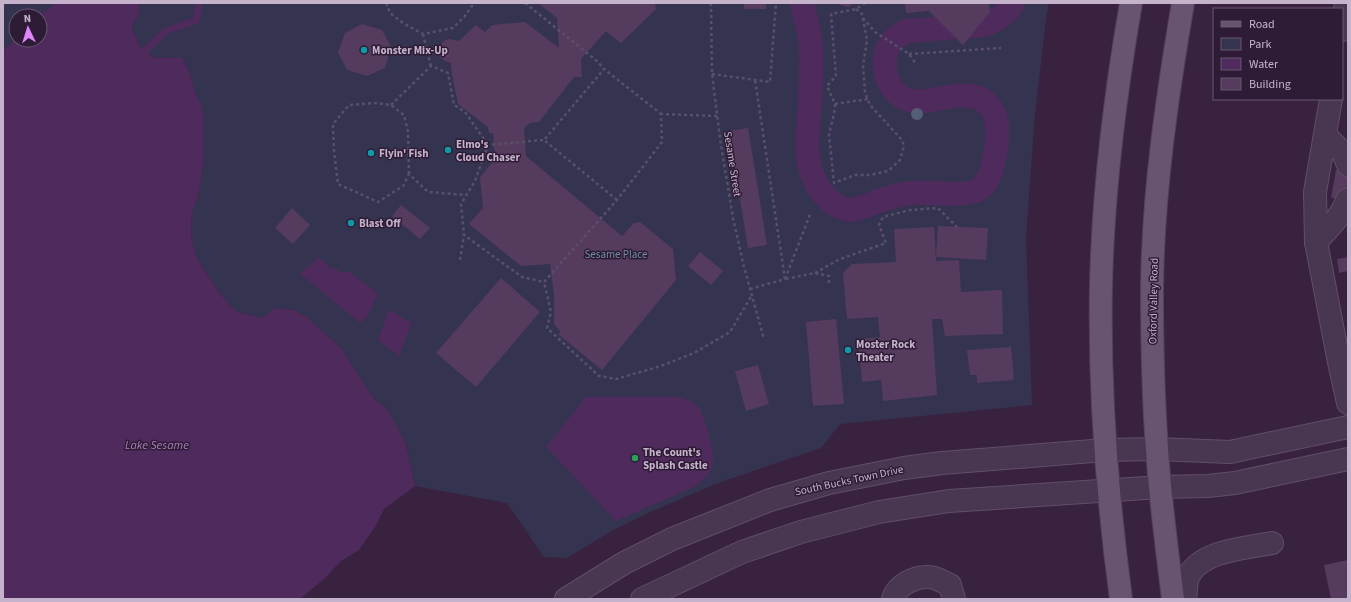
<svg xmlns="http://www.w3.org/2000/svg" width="1351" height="602" font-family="'Source Sans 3',sans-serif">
<rect width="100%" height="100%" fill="#382240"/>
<g fill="#353450">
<path d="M3 3H55L40 16H16V39L3 51Z"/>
<path d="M138 3H1049L1046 19 1035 114 1026 238 1032 405 840 424 821 448 718 483 650 512 615 529 567 558 544 557 507 503 415 486 406 445 388 410 373 398 342 349 308 318 293 310 275 308 263 318 237 312 221 295 196 257 191 234 192 213 197 198 201 181 204 156 203 137 204 121 202 107 195 93 190 74 182 57 155 58 140 47 132 27 139 14Z"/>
</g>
<g fill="#4f2a5c">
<path d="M55 3H138L139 14 132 27 140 47 155 58 182 57 190 74 195 93 202 107 204 121 203 137 204 156 201 181 197 198 192 213 191 234 196 257 221 295 237 312 263 318 275 308 293 310 308 318 342 349 373 398 388 410 395 423 406 445 415 486 384 509 375 527 359 550 341 561 324 579 300 599H3V51L16 39 40 40V16Z"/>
<path d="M319 257 331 268 336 269 340 272H349L378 293 368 316 360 323 300 274Z"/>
<path d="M389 310 412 323 399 356 378 340Z"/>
<path d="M586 397H678L691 401 700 408 709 435 713 454V466L708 475 696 486 616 521 546 447Z"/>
</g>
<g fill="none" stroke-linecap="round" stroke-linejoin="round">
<path stroke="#4f2a5c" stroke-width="7" d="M145 51 166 31 197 20 199 3"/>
<path stroke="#4f2a5c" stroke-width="24" d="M802 3C805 18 811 33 811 49 812 72 810 95 809 118 808 130 806 143 808 155 810 179 825 207 851 210 855 211 861 207 866 206 878 201 891 196 905 194 925 190 954 197 973 192 987 188 992 171 994 159 1003 120 996 88 948 97 935 99 921 104 908 100 887 94 879 63 889 45 893 38 900 35 906 31L985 25 999 18 1009 9 1013 3"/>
</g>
<g fill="#553b5e">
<path d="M538 3H655L656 9 621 43 606 31 581 59 582 77H574L539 122 530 123 524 128 526 156 622 236 634 223 640 222 673 249 676 280 602 370 558 334 561 332 554 324V294L550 264 521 266 469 224 483 208 480 177 495 159 493 133H489L488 127 458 104 452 74 451 63 445 61 440 57 438 52 441 44 445 40 450 39 459 41 476 25 485 32 492 25 525 22 559 48 557 18Z"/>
<rect x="744" y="3" width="22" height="6"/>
<path d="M835 3H855L848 7Z"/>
<path d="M905 3H989L990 12 963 45 927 9 928 11 906 13Z"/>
<path d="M362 24 382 30 391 47 385 68 367 76 347 70 338 52 345 33Z"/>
<path d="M748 128 767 245 748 248 729 131Z"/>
<path d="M1336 170 1348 172V200L1331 198Z"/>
<path d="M401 205 430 228 420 239 392 216Z"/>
<path d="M292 208 310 225 293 244 275 228Z"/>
<path d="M938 226 988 228 986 260 936 257Z"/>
<path d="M934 227 936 261 959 260 961 292 1002 290 1003 334 945 336 942 319H932L937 395 883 401 881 380 862 382 858 339 880 337 878 317 847 319 843 273 852 264 896 262 894 229Z"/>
<path d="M700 252 723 271 711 285 688 266Z"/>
<path d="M1348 257V271L1339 273 1337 259Z"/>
<path d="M501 278 540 312 476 387 436 353Z"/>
<path d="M836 319 844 404 813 406 806 322Z"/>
<path d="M1011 347 1014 380 977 383V375H970L967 350Z"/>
<path d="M758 365 769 404 746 411 735 371Z"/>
<path d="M1348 560V599H1331L1324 565Z"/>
</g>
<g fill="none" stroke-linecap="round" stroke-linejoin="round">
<g stroke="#614e68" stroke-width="24">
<g id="minor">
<path d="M1342 30 1346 3"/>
<path d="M1331 99 1315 192 1316 242 1339 362 1348 403"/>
<path d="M1325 135 1343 153 1348 165"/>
<path d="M1316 242C1328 229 1341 217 1347 200"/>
<path d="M566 599 624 563 672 539 770 500 829 483 904 468 942 463 1105 450 1157 449 1230 452 1348 427"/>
<path d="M642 599 742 552 801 532 879 512 949 501 1160 487 1208 486 1235 483 1348 459"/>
<path d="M893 599C897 585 915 576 929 577 936 577 943 582 950 585L954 599"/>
<path d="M1185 599C1186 592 1186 581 1189 575 1203 550 1247 548 1272 543"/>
</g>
</g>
<g stroke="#523f59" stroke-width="24">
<g id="major">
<path d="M1121 599C1107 495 1099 390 1101 285 1103 191 1115 96 1131 3"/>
<path d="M1173 599C1167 549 1160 499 1157 449 1153 395 1152 342 1152 288 1153 193 1167 97 1183 3"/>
</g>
</g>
<g stroke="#58506b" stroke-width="2.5" stroke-dasharray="3 3" stroke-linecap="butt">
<path d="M386 3 390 13 403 23 423 34 453 28 465 16 474 3"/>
<path d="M525 3 597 61 604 69"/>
<path d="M711 3 712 74 720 139 733 218 744 267 764 339"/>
<path d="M856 9 862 14 867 40 863 66 865 93 870 105 902 140 904 146 900 160 888 171 870 175H855L834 183 829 135 835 109V104L827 86 836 76 831 14 856 9 865 3"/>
<path d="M863 18 875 32 909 54 916 64"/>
<path d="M423 34 431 66"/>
<path d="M909 54 1001 48"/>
<path d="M712 74 770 82 776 3"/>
<path d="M835 104 868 99"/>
<path d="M391 105 431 66 448 73 454 105 465 112 488 145"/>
<path d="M717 116 661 114 662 142 617 200 544 282 551 312 547 328 599 376 616 379 661 366 694 353 730 332 752 295"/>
<path d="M543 140 488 145 475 181 461 204 464 235 522 277 544 282"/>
<path d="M409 174 408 132 404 115 391 105 376 103 349 105 333 124 334 151 338 184 378 202 403 186 409 174 428 192 466 195"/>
<path d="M617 200 544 140 604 69 661 114"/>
<path d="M460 260 464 235"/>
<path d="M815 273 840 259 886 243 879 225 883 217 910 210 938 208 957 227"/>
<path d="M785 279 811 212"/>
<path d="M786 279 815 273 829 276V285"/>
<path d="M750 289 785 279 755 80"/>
</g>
<use href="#minor" stroke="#493650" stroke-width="22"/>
<use href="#major" stroke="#685470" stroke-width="22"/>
</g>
<circle fill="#565e76" cx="917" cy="114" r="6"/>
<g fill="#0f9aa8" stroke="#2e1b35" stroke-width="1.5">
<circle cx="364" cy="50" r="4"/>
<circle cx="448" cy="150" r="4"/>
<circle cx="371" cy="153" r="4"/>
<circle cx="351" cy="223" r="4"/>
<circle cx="848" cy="350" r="4"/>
</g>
<circle fill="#2e9e5b" stroke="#2e1b35" stroke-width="1.5" cx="635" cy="458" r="4"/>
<g text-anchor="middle" stroke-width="3" stroke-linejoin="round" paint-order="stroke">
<g font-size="11" font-weight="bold" fill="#c5b2cb" stroke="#2e1b35" text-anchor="start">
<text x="372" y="54">Monster Mix-Up</text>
<text x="456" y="148">Elmo's<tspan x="456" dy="13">Cloud Chaser</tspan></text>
<text x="379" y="157">Flyin' Fish</text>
<text x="359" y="227">Blast Off</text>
<text x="856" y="348">Moster Rock<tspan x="856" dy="13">Theater</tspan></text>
<text x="643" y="456">The Count's<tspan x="643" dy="13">Splash Castle</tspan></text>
</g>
<g font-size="11" fill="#c5b2cb" stroke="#2e1b35">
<text transform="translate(733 164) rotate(81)" y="4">Sesame Street</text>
<text transform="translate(1153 301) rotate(-89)" y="4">Oxford Valley Road</text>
<text transform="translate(849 480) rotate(-12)" y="4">South Bucks Town Drive</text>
</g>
<g font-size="11" fill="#6f8fa3" stroke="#2e1b35">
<text x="616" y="258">Sesame Place</text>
</g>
<g font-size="12" font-style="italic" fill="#a97fb9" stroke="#2e1b35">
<text x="157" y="449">Lake Sesame</text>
</g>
</g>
<rect width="1351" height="602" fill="none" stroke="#c5b2cb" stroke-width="8"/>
<rect x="1213" y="8" width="130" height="92" fill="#2e1b35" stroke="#6a5771"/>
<rect x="1221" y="21" width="20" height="6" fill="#685470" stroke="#6a5771"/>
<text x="1249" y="28" font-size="12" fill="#c5b2cb">Road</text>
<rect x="1221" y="38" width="20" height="12" fill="#353450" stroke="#6a5771"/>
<text x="1249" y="48" font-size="12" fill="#c5b2cb">Park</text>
<rect x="1221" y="58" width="20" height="12" fill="#4f2a5c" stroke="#6a5771"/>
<text x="1249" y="68" font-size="12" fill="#c5b2cb">Water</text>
<rect x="1221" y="78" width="20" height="12" fill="#553b5e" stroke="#6a5771"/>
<text x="1249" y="88" font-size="12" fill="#c5b2cb">Building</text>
<g transform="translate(28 28) rotate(356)"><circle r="19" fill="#2e1b35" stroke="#6a5771"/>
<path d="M0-3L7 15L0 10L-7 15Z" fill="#e283ff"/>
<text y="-6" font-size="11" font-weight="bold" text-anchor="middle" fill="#c5b2cb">N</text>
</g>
</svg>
